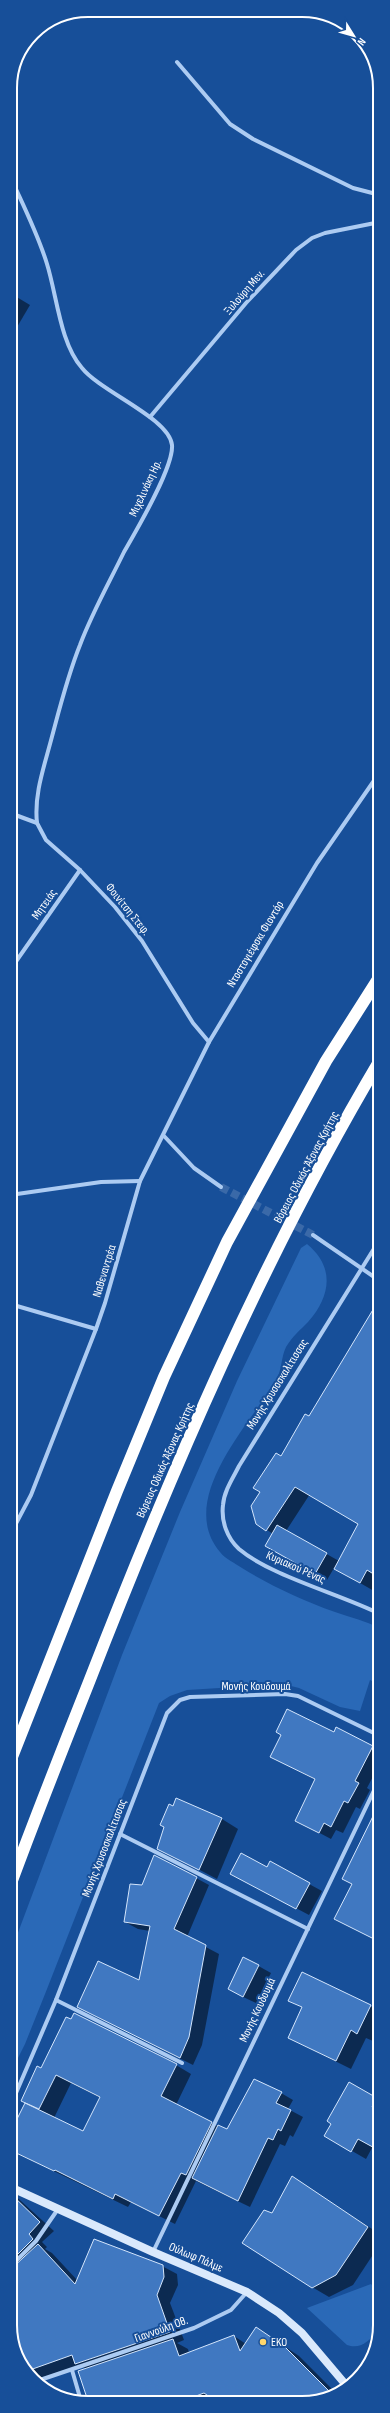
<svg xmlns="http://www.w3.org/2000/svg" width="390" height="2413" font-family="'Sofia Sans Condensed',sans-serif">
<rect width="100%" height="100%" fill="#174f99"/>
<g fill="#2a69b7">
<path d="M307 1244C335 1267 331 1296 308 1322 300 1330 292 1337 286 1347 281 1357 282 1370 276 1381 249 1425 176 1500 220 1552 225 1559 235 1563 242 1568 271 1586 302 1600 335 1612 350 1617 365 1621 380 1628V1685L370 1680 360 1711 340 1707 299 1688 283 1684 187 1690 170 1696 159 1703 47 1989 25 2044 10 2074V1954L122 1655 180 1512 237 1381 301 1248Z"/>
<path d="M371 2284 380 2294 379 2329C370 2340 361 2350 347 2345L307 2308Z"/>
</g>
<g fill="#0007" fill-rule="evenodd">
<path d="M10 293 30 305 10 339Z"/>
<path d="M380 1321V1580L374 1591 334 1568 327 1580 266 1545 273 1534 257 1523 282 1457ZM310 1494 360 1523 339 1561 286 1531Z"/>
<path d="M337 1728 380 1751V1763L367 1788 370 1790 360 1809 356 1807 343 1833 336 1830 331 1839 297 1821 316 1780 271 1757 334 1733Z"/>
<path d="M222 1819 238 1829 217 1879 158 1848Z"/>
<path d="M270 1863 322 1891 309 1915 243 1880 267 1868Z"/>
<path d="M196 1878 209 1885 187 1937 219 1954 202 2045 193 2065 91 2014 140 1982 150 1931 138 1929 125 1922 143 1887Z"/>
<path d="M244 1958 271 1973 256 2003 241 1996Z"/>
<path d="M303 1973 380 2011V2026L373 2041 366 2038 351 2069 289 2038 303 2008 290 2000Z"/>
<path d="M176 2065 191 2074 176 2105 227 2131 281 2093 293 2100 288 2109 303 2117 293 2137 290 2135 285 2146 280 2144 250 2207 196 2181 175 2224 131 2202 128 2207 10 2150V2135L41 2070ZM71 2083 101 2098 84 2132 54 2118Z"/>
<path d="M349 2084 380 2099V2150L373 2146 366 2159 326 2136Z"/>
<path d="M292 2178 380 2234V2244L353 2285 329 2297 312 2287 272 2215Z"/>
<path d="M10 2191 54 2231 42 2242 47 2247 45 2249 52 2253 78 2281 162 2266 177 2274 178 2285 170 2303 184 2340 177 2343 188 2349 189 2353 234 2336 246 2344 257 2328 299 2356 334 2391 307 2403 89 2401 86 2369 79 2365 39 2380 28 2374 10 2330Z"/>
</g>
<g fill="#4078c1" stroke="#d3e5fc">
<path d="M380 1298V1578L367 1570 360 1583 334 1569 358 1524 295 1487 266 1531 256 1524 251 1506 260 1492 253 1488 276 1453 281 1456 305 1414 309 1416Z"/>
<path d="M277 1525 327 1553 315 1574 265 1546Z"/>
<path d="M287 1709 334 1732 336 1727 373 1746 355 1781 359 1783 348 1803 344 1801 331 1827 324 1823 319 1833 295 1821 315 1779 270 1757 281 1735 276 1732Z"/>
<path d="M176 1798 222 1818 199 1870 157 1849 164 1827 160 1825 169 1804 173 1806Z"/>
<path d="M380 1802V1942L334 1919 352 1884 342 1879Z"/>
<path d="M241 1853 267 1867 270 1861 310 1883 296 1909 230 1874Z"/>
<path d="M154 1855 197 1877 174 1929 206 1945 189 2037 180 2058 77 2007 98 1961 139 1980 150 1926 124 1922 130 1884 142 1885Z"/>
<path d="M243 1957 259 1965 243 1997 228 1989Z"/>
<path d="M302 1972 371 2005 357 2034 351 2030 336 2061 288 2038 302 2007 288 2001Z"/>
<path d="M74 2013 177 2064 161 2096 212 2122 186 2175 181 2173 159 2216 115 2194 113 2199 55 2170 54 2171 10 2150V2133L25 2103 83 2131 100 2097 56 2075 39 2109 21 2101 37 2066 41 2068 66 2017 71 2019Z"/>
<path d="M254 2079 282 2092 276 2103 291 2110 281 2131 278 2129 273 2140 268 2138 238 2201 192 2178 218 2125 227 2129Z"/>
<path d="M349 2082 377 2098 372 2107 380 2111V2151L358 2139 351 2152 324 2136 331 2124 327 2121Z"/>
<path d="M292 2176 368 2227 336 2275 312 2288 242 2243 264 2210 272 2213Z"/>
<path d="M10 2193 40 2222 29 2234 33 2239 10 2262Z"/>
<path d="M94 2239 163 2265 164 2277 157 2295 170 2332 75 2364 72 2355 27 2371 10 2330V2270L38 2244 75 2284Z"/>
<path d="M256 2327 284 2346 330 2392 307 2403 217 2402 204 2393 180 2402 88 2401 78 2371 173 2339 179 2356 234 2335 240 2351Z"/>
</g>
<g fill="none" stroke-linecap="round" stroke-linejoin="round">
<path stroke="#3a69a8" stroke-width="8" stroke-dasharray="8 4" stroke-linecap="butt" d="M221 1187 313 1235"/>
<g stroke="#accbf2" stroke-width="4">
<path d="M177 62 230 124 253 139 353 188 380 195"/>
<path d="M10 176C23 205 38 234 47 264 57 296 60 343 82 368 101 392 169 418 172 445 174 467 136 531 124 552 109 583 92 613 80 645 67 677 59 711 50 744 43 770 34 796 37 823"/>
<path d="M150 417 246 303 296 250 312 238 325 233 380 222"/>
<path d="M10 813 37 823 46 840 80 870 115 907 142 941 193 1023 209 1042"/>
<path d="M10 970 80 870"/>
<path d="M164 1136 194 1168 221 1187"/>
<path d="M10 1195 101 1182 140 1181"/>
<path d="M313 1235 380 1281"/>
<path d="M380 1239 239 1466C233 1478 224 1491 223 1505 221 1521 227 1538 239 1549 271 1576 340 1594 380 1614"/>
<path d="M10 1304 96 1329 105 1303 140 1181 209 1042 317 863 380 772"/>
<path d="M10 1535 31 1495 96 1329"/>
<path d="M120 1834 308 1929"/>
<path d="M56 2000 182 2063"/>
<path d="M10 2107 56 2000 167 1713 180 1700 190 1697 285 1694 298 1696 380 1736"/>
<path d="M380 2244 376 2254 380 2264"/>
<path d="M153 2252 380 1778"/>
<path d="M10 2267 36 2241 58 2209"/>
<path d="M72 2370 81 2401"/>
<path d="M37 2381 194 2328 231 2310 247 2292"/>
<path d="M354 2381 364 2369"/>
</g>
<path stroke="#dae9fc" stroke-width="8" d="M10 2187 153 2252 247 2292 279 2313 302 2333 346 2385"/>
<g stroke="#fff" stroke-width="12">
<path d="M10 1762 117 1491 164 1377 227 1242 326 1061 380 976"/>
<path d="M10 1886C35 1818 62 1750 89 1682 172 1469 263 1257 380 1060"/>
</g>
</g>
<circle fill="#ffd66c" stroke="#174f99" stroke-width="1.5" cx="263" cy="2342" r="4"/>
<g text-anchor="middle" stroke-width="4" stroke-linejoin="round" paint-order="stroke">
<g font-size="12" fill="#fff" stroke="#174f99">
<text transform="translate(244 292) rotate(-49)" y="4">Ξυλούρη Μεν.</text>
<text transform="translate(145 488) rotate(-65)" y="4">Μιχελινάκη Ηρ.</text>
<text transform="translate(44 904) rotate(-55)" y="4">Μητειάς</text>
<text transform="translate(128 909) rotate(51)" y="4">Φοινίτση Στεφ.</text>
<text transform="translate(255 944) rotate(-59)" y="4">Ντοστογιέφσκι Φιοντόρ</text>
<text transform="translate(306 1167) rotate(-62)" y="4">Βόρειος Οδικός Άξονας Κρήτης</text>
<text transform="translate(104 1271) rotate(-73)" y="4">Ναθεναντρέα</text>
<text transform="translate(277 1384) rotate(-58)" y="4">Μονής Χρυσοσκαλίτισσας</text>
<text transform="translate(165 1460) rotate(-66)" y="4">Βόρειος Οδικός Άξονας Κρήτης</text>
<text transform="translate(296 1567) rotate(24)" y="4">Κυριακού Ρένας</text>
<text x="256" y="1690">Μονής Κουδουμά</text>
<text transform="translate(104 1848) rotate(-69)" y="4">Μονής Χρυσοσκαλίτισσας</text>
<text transform="translate(257 2010) rotate(-65)" y="4">Μονής Κουδουμά</text>
<text transform="translate(196 2257) rotate(23)" y="4">Ούλωφ Πάλμε</text>
<text transform="translate(161 2329) rotate(-20)" y="4">Γιαννούλη Οθ.</text>
</g>
<g font-size="12" fill="#fff" stroke="#174f99" text-anchor="start">
<text x="271" y="2346">EKO</text>
</g>
</g>
<path d="M0 0H390V2413H0ZM88 17H302A71 71 0 0 1 373 88V2325A71 71 0 0 1 302 2396H88A71 71 0 0 1 17 2325V88A71 71 0 0 1 88 17Z" fill="#174f99" fill-rule="evenodd"/>
<path fill="none" stroke="#fff" stroke-width="2" d="M88 17H302A71 71 0 0 1 373 88V2325A71 71 0 0 1 302 2396H88A71 71 0 0 1 17 2325V88A71 71 0 0 1 88 17Z"/>
<g transform="translate(354 36) rotate(127)" stroke="#174f99" stroke-width="3" paint-order="stroke">
<path d="M0-3L7 15L0 10L-7 15Z" fill="#ffffff"/>
<text y="-6" font-size="11" font-weight="bold" text-anchor="middle" fill="#ffffff">N</text>
</g>
</svg>
